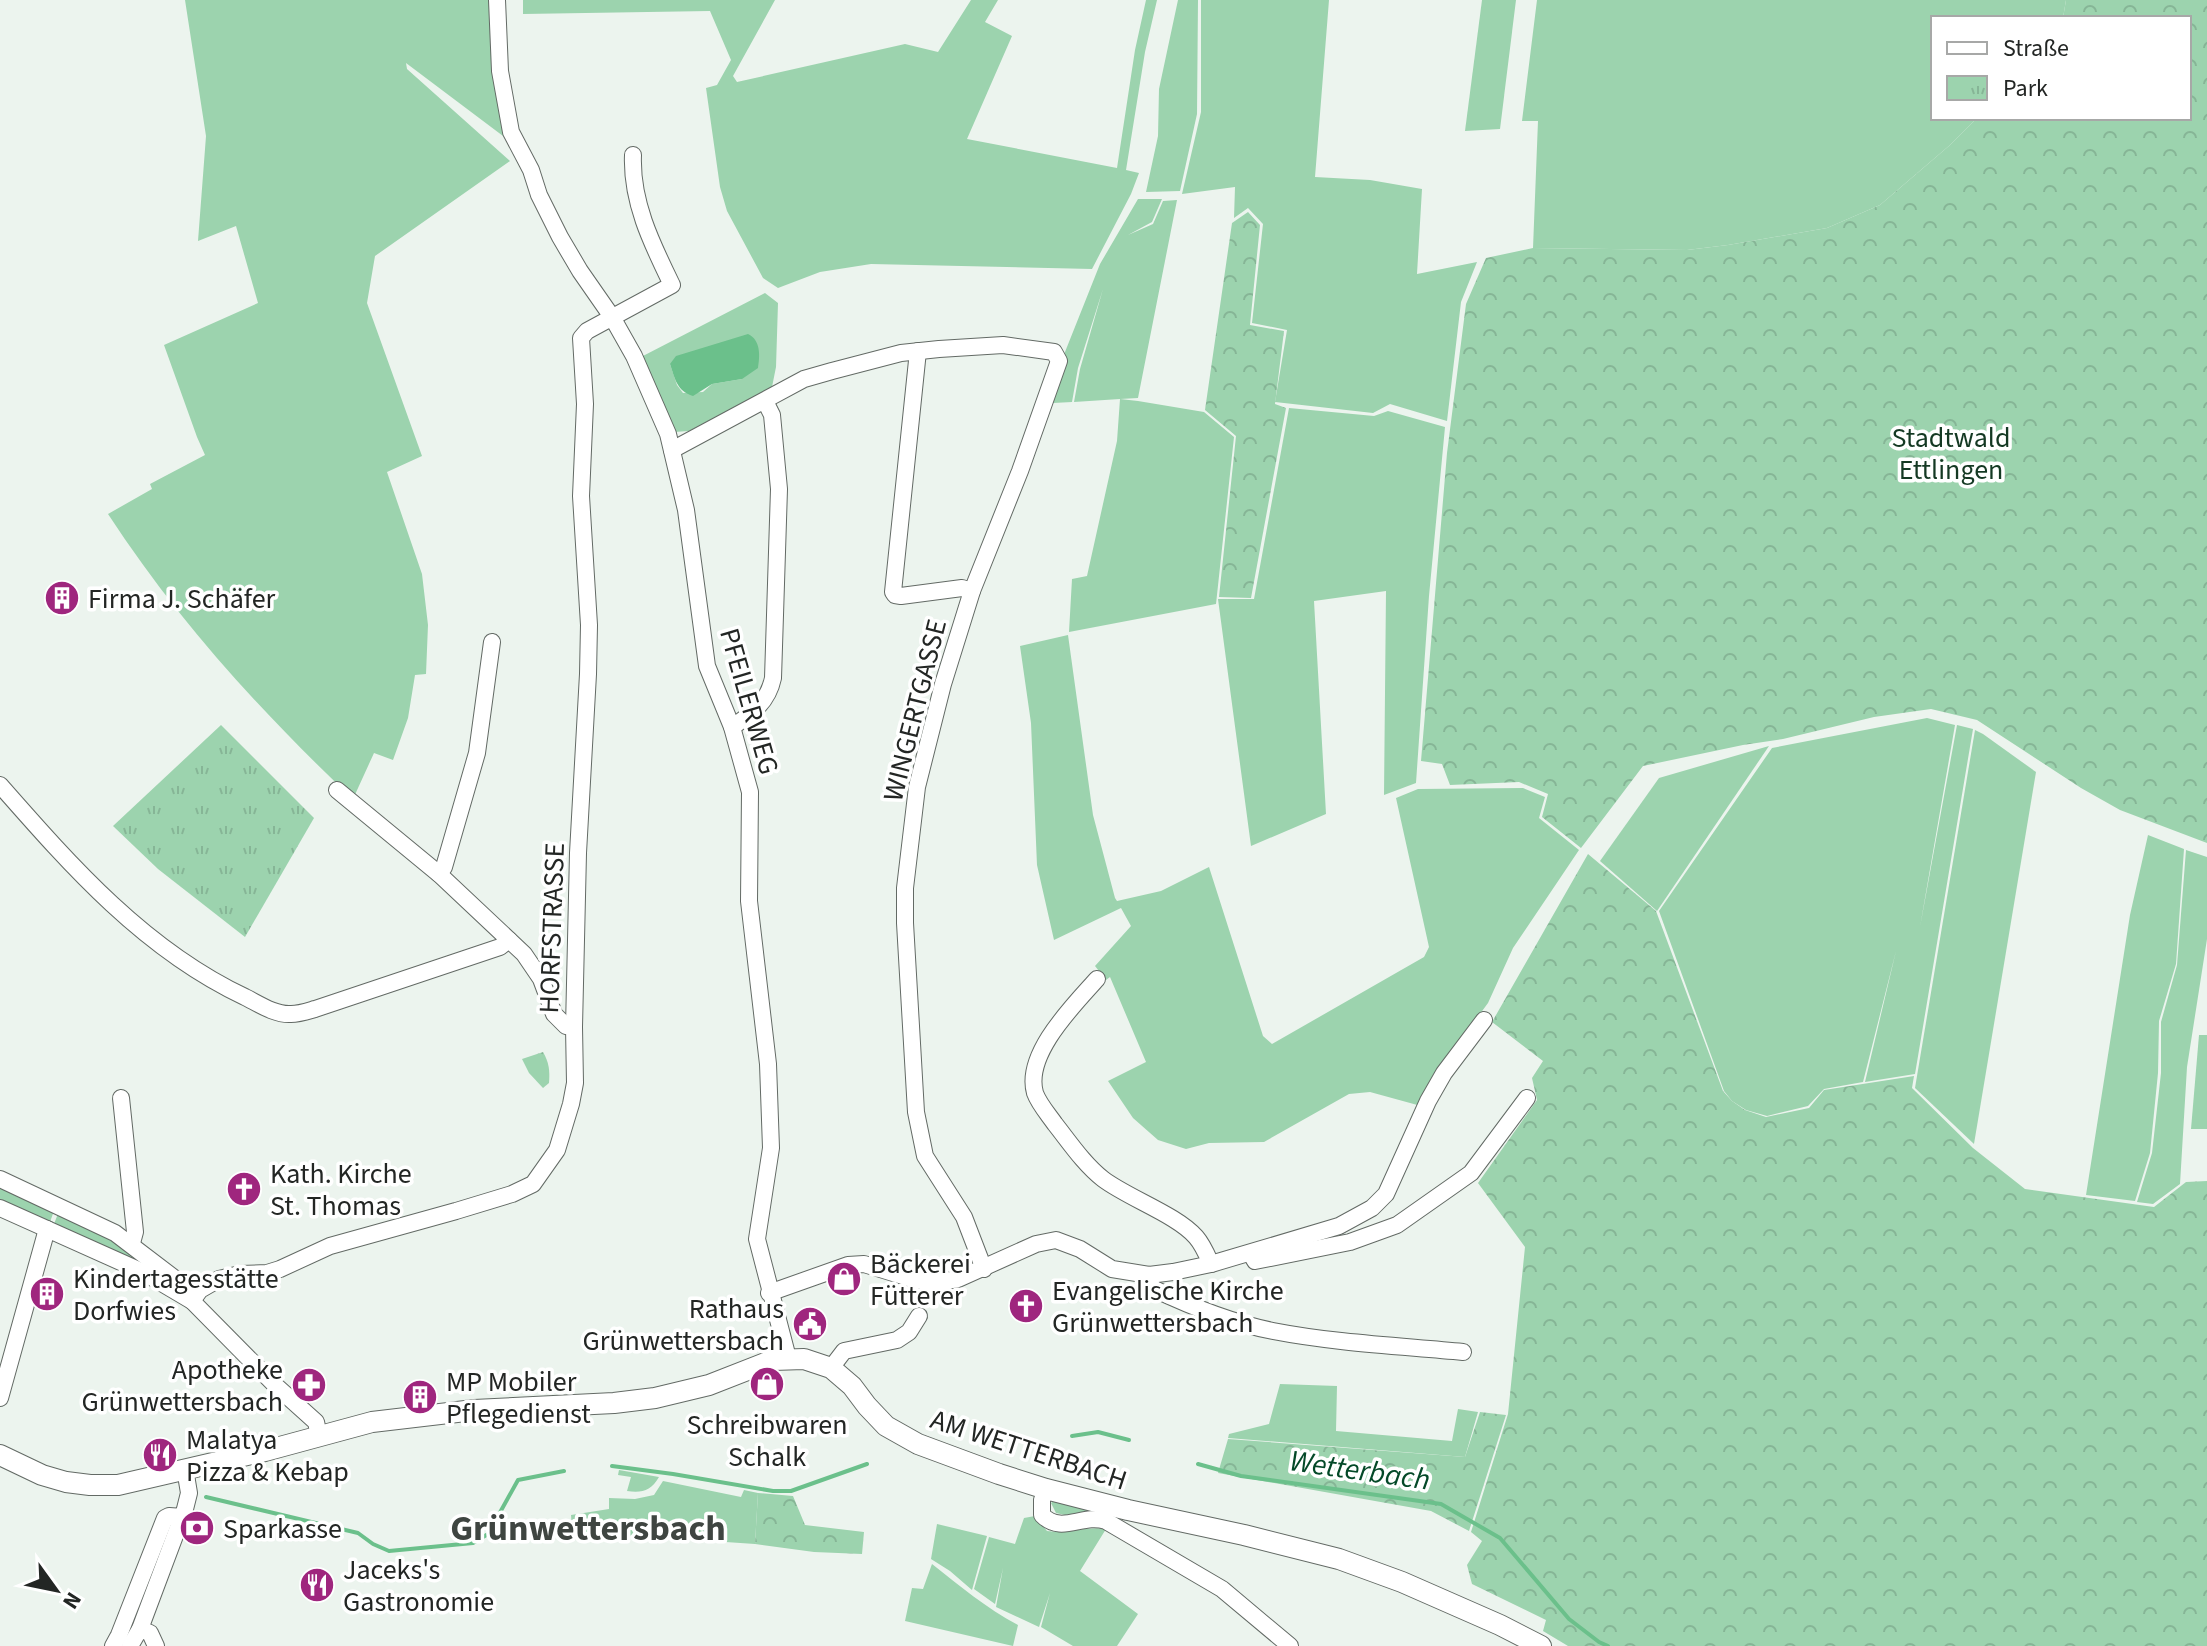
<svg xmlns="http://www.w3.org/2000/svg" width="2207" height="1646" font-family="'Source Sans 3',sans-serif">
<defs>
<pattern id="forest-crowns" width="20" height="18" patternUnits="userSpaceOnUse" patternTransform="scale(2)"><rect width="20" height="18" fill="#9cd3ae"/><path d="M2 6a3 3 0 1 1 6 0M12 15a3 3 0 1 1 6 0" fill="none" stroke="#86b596"/></pattern>
<pattern id="park-tufts" width="24" height="20" patternUnits="userSpaceOnUse" patternTransform="scale(2)"><rect width="24" height="20" fill="#9cd3ae"/><path d="M3 7l-1-3M5 7V3M7 7l1-3M15 17l-1-3M17 17v-4M19 17l1-3" fill="none" stroke="#86b596"/></pattern>
</defs>
<rect width="100%" height="100%" fill="#ecf4ee"/>
<g fill="#9cd3ae" fill-rule="evenodd">
<path d="M185 0H491L507 139 406 63 407 69 510 161 375 256 367 303 422 456 387 472 422 574 428 625 426 674 415 675 408 718 393 760 374 753 353 799C260 711 178 621 108 514L152 489 150 484 205 455 197 437 164 345 258 303 236 226 198 241 206 136Z"/>
<path d="M523 0H775L733 76 737 82 905 44 938 52 971 0H998L985 22 1012 36 967 139 1117 168 1135 50 1146 0H1157L1145 52 1126 170 1139 173 1131 194 1092 269 871 264 820 272 778 288 763 278 727 211 720 187 706 88 717 85 731 60 710 11 523 14Z"/>
<path d="M1178 0H1198L1197 114 1180 191 1146 192 1158 136 1159 89Z"/>
<path d="M1201 0H1329L1315 177 1370 180 1422 189 1417 274 1477 262 1461 302 1447 421 1390 404 1373 413 1275 402 1287 330 1252 323 1263 224 1248 208 1234 218 1235 187 1182 194 1201 112Z"/>
<path d="M1482 0H1516L1500 129 1465 131Z"/>
<path d="M1537 0H2066L2063 18H1933V118H1977L1950 145 1880 205 1827 228 1728 245 1687 250 1533 248 1538 121H1522Z"/>
<path d="M1138 199H1162L1152 222 1128 235 1153 224 1163 201 1177 200 1138 398 1120 399 1138 401 1204 412 1234 437 1216 604 1069 632 1072 579 1087 576 1117 441 1120 399 1074 402 1080 369 1103 289 1078 368 1072 402 1053 403 1064 368 1063 357 1100 264Z"/>
<path d="M765 293 778 303 776 367 772 387 689 431 674 432 641 357ZM670 364 742 379 712 384 703 392 683 393 677 385Z"/>
<path d="M1289 408 1374 416 1388 411 1445 427 1429 596 1416 783 1384 795 1386 591 1314 601 1326 814 1251 846 1218 599H1254Z"/>
<path d="M1068 635 1093 815 1115 898 1117 901 1161 891 1209 867 1263 1036 1272 1044 1424 957 1429 947 1396 798 1418 789 1523 788 1545 797 1539 818 1579 850 1513 948 1488 1003 1435 1075 1421 1106 1370 1092 1349 1094 1264 1142 1209 1143 1186 1149 1158 1140 1133 1118 1108 1081 1146 1062 1110 977 1106 980 1095 966 1131 926 1121 908 1054 940 1037 865 1031 723 1020 646Z"/>
<path d="M1927 718 1955 725 1920 927 1957 725 1973 729 1915 1074 1865 1082 1896 951 1863 1082 1824 1089 1808 1106 1767 1116 1746 1110 1732 1101 1724 1091 1659 911 1772 748Z"/>
<path d="M1975 730 1983 734 2036 772 1974 1144 1915 1088Z"/>
<path d="M1769 746 1657 911 1600 861 1659 778Z"/>
<path d="M2148 835 2184 849 2176 964 2159 1021 2158 1073 2150 1153 2135 1201 2086 1195 2130 915Z"/>
<path d="M2186 850 2207 857V939L2187 1067 2180 1184 2153 1204 2137 1202 2152 1153 2161 1073V1022L2177 965Z"/>
<path d="M2199 1035H2207V1129H2191Z"/>
<path d="M0 1183 55 1208 50 1222 0 1199Z"/>
<path d="M59 1211 114 1237 166 1278 113 1250 54 1224Z"/>
<path d="M1280 1384 1337 1386 1336 1431 1452 1441 1458 1409 1478 1412 1465 1457 1228 1438 1229 1434 1269 1424Z"/>
<path d="M619 1470 659 1477C651 1491 642 1493 627 1491L631 1477 618 1475Z"/>
<path d="M663 1481 741 1497 744 1490 758 1493 755 1544 594 1533 573 1541 571 1515 609 1509V1498L635 1499 654 1495Z"/>
<path d="M1055 1500H1060L1089 1511 1065 1515 1056 1513 1051 1503Z"/>
<path d="M1035 1516 1047 1531C1068 1534 1086 1526 1106 1529L1080 1571 1138 1614 1117 1646H1073L1041 1627 1050 1593 1039 1627 996 1607 1003 1568 995 1604 974 1589 989 1537 1015 1544 1024 1518Z"/>
<path d="M937 1524 987 1536 972 1590 950 1571 931 1559Z"/>
<path d="M932 1564C960 1586 986 1608 1018 1625L1013 1646 905 1621 912 1588 923 1589Z"/>
</g>
<g fill="url(#forest-crowns)">
<path d="M2066 0H2207V843L2120 810 2081 788 1977 720 1931 709 1874 717 1783 739 1743 745 1643 766 1581 848 1542 817 1548 794 1519 782 1450 785 1442 764 1421 761 1447 453 1466 304 1486 258 1533 248 1687 250 1728 245 1827 228 1880 205 1950 145 1977 118H2189V18H2063Z"/>
<path d="M1248 212 1260 225 1250 325 1284 331 1275 404 1286 408 1251 598 1219 597 1236 436 1205 410 1232 223Z"/>
<path d="M1588 854 1656 911 1723 1091 1732 1101 1745 1110 1766 1117 1809 1108 1824 1090 1914 1076 1912 1088 1973 1148 2025 1189 2154 1207 2186 1182 2207 1181V1646H1568L1543 1631 1546 1620 1472 1584 1467 1565 1482 1541 1471 1532 1508 1414 1525 1247 1478 1183 1537 1100 1532 1078 1543 1061 1492 1022Z"/>
<path d="M1480 1412 1506 1415 1469 1531 1431 1511 1218 1473 1228 1439 1465 1457Z"/>
<path d="M758 1493 793 1496 805 1525 864 1532 862 1554 814 1552 755 1544Z"/>
</g>
<g fill="url(#park-tufts)">
<path d="M221 725 314 818 245 937 158 869 113 826Z"/>
<path d="M543 1052C549 1062 550 1071 549 1083L543 1088 529 1073 522 1059Z"/>
</g>
<path fill="#6bc08b" d="M748 334C761 340 760 356 758 368L742 379 712 384 693 396C677 391 675 379 670 364L676 356Z"/>
<g fill="none" stroke-linecap="round" stroke-linejoin="round">
<g stroke="#6bc08b" stroke-width="4">
<path d="M1072 1436 1098 1432 1129 1440"/>
<path d="M1198 1464 1241 1476 1441 1504 1500 1538 1569 1619 1599 1642 1608 1646"/>
<path d="M612 1466 673 1474 773 1491H791L867 1464"/>
<path d="M206 1497 358 1533 373 1544 389 1551 473 1543 488 1534 518 1480 564 1471"/>
</g>
<g stroke="#636a65" stroke-width="18">
<g id="minor">
<path d="M497 0 500 71 511 132 531 170 539 195 560 237 580 271 612 317 634 356 668 434 686 510 707 666 732 727 750 792 749 901 768 1064 771 1148 757 1239 788 1358"/>
<path d="M918 351 893 592 895 595 901 596 962 588 972 591"/>
<path d="M672 450 804 379 832 371 901 353 939 349 1003 345 1054 352 1059 361 1020 471 972 591 943 684 917 787 905 888V923L916 1112 925 1156 964 1217 984 1269"/>
<path d="M732 727C752 714 768 702 773 678L779 489 772 415 765 401"/>
<path d="M0 785C72 867 145 950 245 997 259 1004 275 1015 291 1014 299 1014 308 1011 315 1009L500 947 509 940"/>
<path d="M337 790 439 874 524 954 541 979 554 1014 566 1026 574 1027"/>
<path d="M439 874 444 867 477 753 492 642"/>
<path d="M1097 979C1074 1005 1024 1054 1035 1093 1039 1104 1048 1114 1055 1124 1070 1143 1084 1164 1103 1179 1128 1198 1177 1215 1196 1237 1203 1245 1207 1255 1211 1264"/>
<path d="M121 1098 135 1232 132 1243"/>
<path d="M0 1179 115 1233 178 1281 182 1287 180 1291"/>
<path d="M0 1208 143 1272 192 1301 276 1386 316 1422 319 1436"/>
<path d="M1252 1256 1255 1261 1350 1242 1397 1225 1471 1173 1527 1098"/>
<path d="M1149 1275 1152 1288C1190 1306 1232 1323 1273 1331 1335 1343 1400 1346 1463 1352"/>
<path d="M769 1293 848 1265 864 1264 916 1280 934 1283 958 1279 1036 1244 1056 1240 1080 1249 1112 1269 1149 1275 1173 1272 1211 1264 1339 1226 1372 1208 1386 1194 1428 1101 1444 1073 1484 1020"/>
<path d="M192 1301 200 1290 219 1279 240 1274 267 1273 280 1269 330 1246 456 1211 512 1194 533 1184 557 1150 571 1104 575 1083 574 1027 578 853 588 674 589 625 581 496 585 404 581 338 587 331 672 285C652 244 631 202 633 155"/>
<path d="M831 1368 844 1351 897 1340 909 1332 919 1316"/>
<path d="M0 1398 47 1229"/>
<path d="M1046 1489 1042 1500V1515C1062 1535 1082 1513 1106 1521L1222 1589 1290 1646"/>
<path d="M140 1629 150 1633 156 1646"/>
<path d="M113 1646 119 1635 165 1518 169 1516 183 1517"/>
<path d="M130 1646 140 1629 185 1509 189 1493 185 1469"/>
</g>
</g>
<g stroke="#636a65" stroke-width="22">
<path id="major" d="M0 1455 42 1475 66 1482 90 1485H118L265 1451 372 1422 474 1410 614 1403 655 1398 709 1385 773 1360 804 1359 831 1368 852 1386 867 1406 886 1426 918 1444 999 1474 1046 1489 1128 1510 1244 1535 1339 1559 1402 1582 1500 1625 1541 1646"/>
</g>
<use href="#minor" stroke="#fff" stroke-width="16"/>
<use href="#major" stroke="#fff" stroke-width="20"/>
</g>
<defs>
<g id="building-disc" transform="scale(1.8)"><circle r="9.5" fill="#9f267e" stroke="#fff"/><path d="M-4-6H4V6H1V3H-1V6H-4ZM-2.5-4.3h1.7v1.8h-1.7ZM.8-4.3h1.7v1.8H.8ZM-2.5-1h1.7V.8h-1.7ZM.8-1h1.7V.8H.8Z" fill="#fff"/></g>
<g id="church-disc" transform="scale(1.8)"><circle r="9.5" fill="#9f267e" stroke="#fff"/><path d="M-1.2-6h2.4v3.5h3.3v2.4h-3.3V6h-2.4V-.1h-3.3v-2.4h3.3Z" fill="#fff"/></g>
<g id="shop-disc" transform="scale(1.8)"><circle r="9.5" fill="#9f267e" stroke="#fff"/><path d="M-5-2.5h2.3a2.7 3.5 0 0 1 5.4 0H5L5.5 6h-11ZM-1.5-2.5h3a1.5 2.3 0 0 0-3 0Z" fill="#fff"/></g>
<g id="civic-disc" transform="scale(1.8)"><circle r="9.5" fill="#9f267e" stroke="#fff"/><path d="M-.6-6.5H3V-4.5H.6V-3L4-1V1h2V6H-6V1h2V-1L-.6-3ZM-1.2 2.5V6h2.4V2.5Z" fill="#fff"/></g>
<g id="pharmacy-disc" transform="scale(1.8)"><circle r="9.5" fill="#9f267e" stroke="#fff"/><path d="M-2-6h4v4h4v4h-4v4h-4v-4h-4v-4h4Z" fill="#fff"/></g>
<g id="restaurant-disc" transform="scale(1.8)"><circle r="9.5" fill="#9f267e" stroke="#fff"/><path d="M-5-6h1v4h1v-4h1v4h1v-4h1v5L-1.5 .5V6h-2V.5L-5-1ZM5-6V6H3V1.5H1.5Q1.5-4 5-6Z" fill="#fff"/></g>
<g id="bank-disc" transform="scale(1.8)"><circle r="9.5" fill="#9f267e" stroke="#fff"/><path d="M-6-4H6V4H-6ZM0-2.3a2.3 2.3 0 1 0 0 4.6a2.3 2.3 0 1 0 0-4.6Z" fill="#fff"/></g>
</defs>
<g fill-rule="evenodd">
<use href="#building-disc" x="62" y="598"/>
<use href="#church-disc" x="244" y="1189"/>
<use href="#shop-disc" x="844" y="1279"/>
<use href="#building-disc" x="47" y="1294"/>
<use href="#church-disc" x="1026" y="1306"/>
<use href="#civic-disc" x="810" y="1324"/>
<use href="#shop-disc" x="767" y="1384"/>
<use href="#pharmacy-disc" x="309" y="1385"/>
<use href="#building-disc" x="420" y="1397"/>
<use href="#restaurant-disc" x="160" y="1455"/>
<use href="#bank-disc" x="197" y="1528"/>
<use href="#restaurant-disc" x="317" y="1585"/>
</g>
<g text-anchor="middle" stroke-width="7" stroke-linejoin="round" paint-order="stroke">
<g font-size="28" fill="#143923" stroke="#fff">
<text x="1951" y="447">Stadtwald<tspan x="1951" dy="32">Ettlingen</tspan></text>
</g>
<g font-size="28" fill="#232624" stroke="#fff" text-anchor="start">
<text x="88" y="608">Firma J. Schäfer</text>
<text x="270" y="1183">Kath. Kirche<tspan x="270" dy="32">St. Thomas</tspan></text>
<text x="870" y="1273">Bäckerei<tspan x="870" dy="32">Fütterer</tspan></text>
<text x="73" y="1288">Kindertagesstätte<tspan x="73" dy="32">Dorfwies</tspan></text>
<text x="1052" y="1300">Evangelische Kirche<tspan x="1052" dy="32">Grünwettersbach</tspan></text>
<text x="784" y="1318" text-anchor="end">Rathaus<tspan x="784" dy="32">Grünwettersbach</tspan></text>
<text x="283" y="1379" text-anchor="end">Apotheke<tspan x="283" dy="32">Grünwettersbach</tspan></text>
<text x="446" y="1391">MP Mobiler<tspan x="446" dy="32">Pflegedienst</tspan></text>
<text x="767" y="1434" text-anchor="middle">Schreibwaren<tspan x="767" dy="32">Schalk</tspan></text>
<text x="186" y="1449">Malatya<tspan x="186" dy="32">Pizza &amp; Kebap</tspan></text>
<text x="223" y="1538">Sparkasse</text>
<text x="343" y="1579">Jaceks's<tspan x="343" dy="32">Gastronomie</tspan></text>
</g>
<g font-size="28" fill="#232624" stroke="#fff">
<text transform="translate(750 701) rotate(74)" y="10">PFEILERWEG</text>
<text transform="translate(914 710) rotate(-76)" y="10">WINGERTGASSE</text>
<text transform="translate(551 928) rotate(-88)" y="10">HORFSTRASSE</text>
<text transform="translate(1029 1449) rotate(18)" y="10">AM WETTERBACH</text>
</g>
<g font-size="30" font-style="italic" fill="#044928" stroke="#fff">
<text transform="translate(1360 1470) rotate(8)" y="10">Wetterbach</text>
</g>
<g font-size="36" font-weight="bold" fill="#3f4541" stroke="#fff">
<text x="588" y="1540">Grünwettersbach</text>
</g>
</g>
<rect x="1931" y="16" width="260" height="104" fill="#ffffff" stroke="#a7a8a7" stroke-width="2"/>
<rect x="1947" y="42" width="40" height="12" fill="#ffffff" stroke="#a7a8a7" stroke-width="2"/>
<text x="2003" y="56" font-size="24" fill="#232624">Straße</text>
<rect x="1947" y="76" width="40" height="24" fill="url(#park-tufts)" stroke="#a7a8a7" stroke-width="2"/>
<text x="2003" y="96" font-size="24" fill="#232624">Park</text>
<g transform="translate(56 1590) rotate(123)" stroke="#ffffff" stroke-width="6" paint-order="stroke">
<path d="M0-6L14 30L0 20L-14 30Z" fill="#232624"/>
<text y="-12" font-size="22" font-weight="bold" text-anchor="middle" fill="#232624">N</text>
</g>
</svg>
